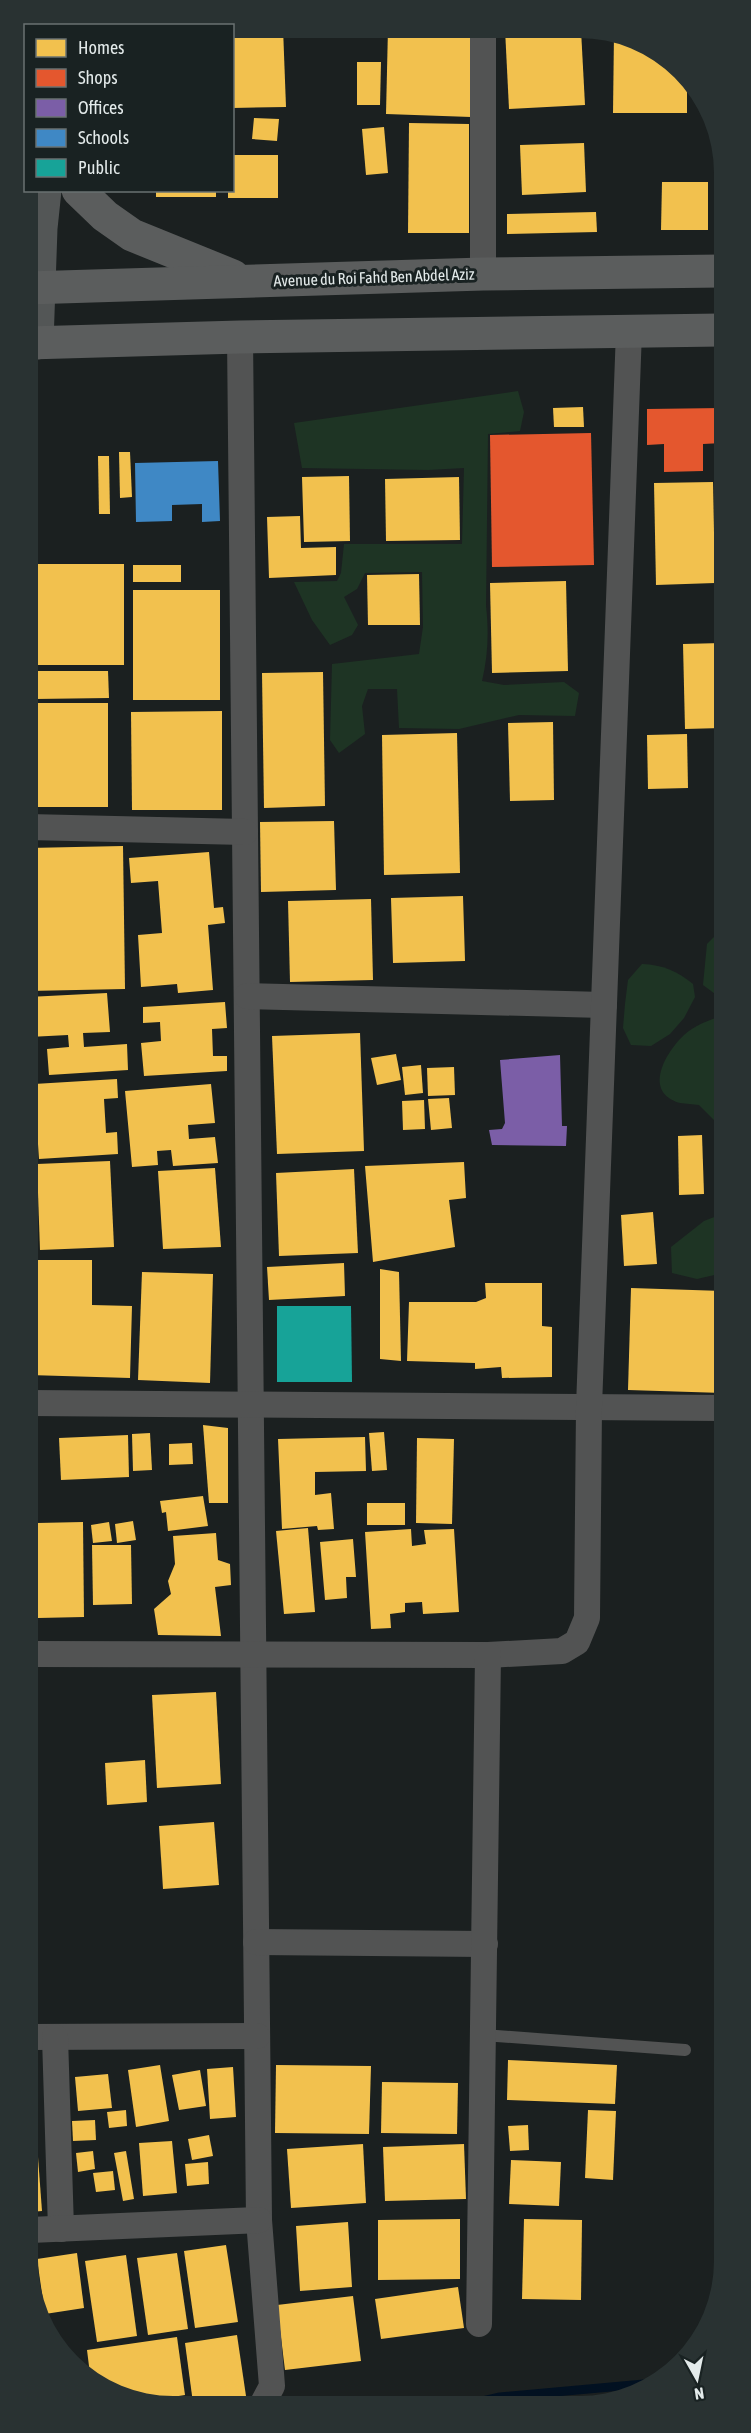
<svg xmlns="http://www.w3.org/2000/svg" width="751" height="2433" font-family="'Asap Condensed',sans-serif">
<rect width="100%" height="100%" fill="#1b2020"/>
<g fill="#1e3424">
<path d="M518 391 524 412 520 431 488 434 486 606C489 632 488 656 482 681L504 685 564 682 579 693 575 716 519 715 459 729 399 728 397 689H368L362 706 365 734 339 753 330 740 332 664 419 654 423 627 422 572 365 573 357 589 344 597 358 625 352 635 330 645 312 620 294 582 337 581 341 573 344 544H462L464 468 428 470 302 468 294 423Z"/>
<path d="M720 931 722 932V999L703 985 707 944Z"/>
<path d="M642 964C663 965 677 971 693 984L695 997 684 1018 670 1034 651 1046 631 1045 623 1028 625 1004 628 980Z"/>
<path d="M722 1016V1128L699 1105C693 1104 686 1104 680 1103 642 1092 666 1052 684 1035 695 1025 709 1020 722 1016Z"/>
<path d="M722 1214 723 1273 697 1279 672 1273 671 1247 704 1221Z"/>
</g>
<g fill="#f2c14e">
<path d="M232 27 283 28 286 107 232 108Z"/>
<path d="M388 28 474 29 471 117 386 114Z"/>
<path d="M505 29 581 30 585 105 509 109Z"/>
<path d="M614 33 682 70 687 80V113H613Z"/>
<path d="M357 62H381L380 105H357Z"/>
<path d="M254 118 279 119 277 141 252 139Z"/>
<path d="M409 123 469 124V233H408Z"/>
<path d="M384 127 388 173 366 175 362 129Z"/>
<path d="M584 143 586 192 522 195 520 145Z"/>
<path d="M232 155H278V198H228V190H232Z"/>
<path d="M662 182H708V230H661Z"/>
<rect x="156" y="190" width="60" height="7"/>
<path d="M596 212 597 232 507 234V214Z"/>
<path d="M583 407 584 427H554L553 408Z"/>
<path d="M119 452H130L132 497 120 498Z"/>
<path d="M98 456H109L110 514H99Z"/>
<path d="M349 476 350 541 304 542 302 477Z"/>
<path d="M459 477 460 540 386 541 385 479Z"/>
<path d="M713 482 715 583 656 585 654 483Z"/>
<path d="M300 516 301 548 336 547V575L269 578 267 517Z"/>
<rect x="28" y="564" width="96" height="101"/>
<rect x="133" y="565" width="48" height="17"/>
<path d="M419 574 420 625H368L367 575Z"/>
<path d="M566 581 568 671 492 673 490 583Z"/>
<rect x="133" y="590" width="87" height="110"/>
<path d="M722 643V728L685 729 683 644Z"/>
<path d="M34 671H108L109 698 35 699Z"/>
<path d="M323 672 325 806 264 808 262 673Z"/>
<path d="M35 703H108V807H36Z"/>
<path d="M222 711V810H132L131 712Z"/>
<path d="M553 722 554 800 510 801 508 723Z"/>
<path d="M457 733 460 873 384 875 382 735Z"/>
<path d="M687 734 688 788 648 789 647 735Z"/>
<path d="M334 821 336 890 261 892 260 822Z"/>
<path d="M123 846 125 989 28 991V848Z"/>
<path d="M209 852 214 908 223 907 225 923 208 925 213 990 178 993 177 984 141 987 138 935 162 933 158 881 131 883 129 858Z"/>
<path d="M463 896 465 961 393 963 391 898Z"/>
<path d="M371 899 373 980 290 982 288 901Z"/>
<path d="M107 993 110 1032 83 1033 84 1047 127 1044 128 1070 49 1075 47 1049 69 1047 68 1035 29 1037 28 997Z"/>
<path d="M225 1002 227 1028 212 1029 213 1056H227V1071L144 1076 141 1043 161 1041 160 1022 143 1023V1007Z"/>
<path d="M360 1033 364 1151 277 1154 272 1036Z"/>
<path d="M396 1054 401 1080 377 1085 371 1058Z"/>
<path d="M421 1065 423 1093 405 1095 402 1067Z"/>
<path d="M454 1067 455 1095 428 1096 427 1068Z"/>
<path d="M117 1079 118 1098 104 1099 106 1133 117 1132 118 1154 39 1159 34 1084Z"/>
<path d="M211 1084 215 1123 188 1125 189 1139 215 1137 218 1163 173 1166 171 1150 157 1151 158 1165 132 1167 125 1091Z"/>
<path d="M449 1098 452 1128 431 1130 428 1099Z"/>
<path d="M424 1100 425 1129 403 1130 402 1101Z"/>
<path d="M702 1135 704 1194 679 1195 678 1136Z"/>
<path d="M714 1142H722V1194H715Z"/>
<path d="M110 1161 114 1247 40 1250 37 1164Z"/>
<path d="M464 1162 466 1198 449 1200 455 1247 373 1262 365 1166Z"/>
<path d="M215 1168 221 1247 163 1249 158 1171Z"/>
<path d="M354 1169 358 1253 279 1256 276 1173Z"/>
<path d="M653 1212 657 1264 624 1266 621 1215Z"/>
<path d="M32 1260H92V1305L132 1306 130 1378 29 1375Z"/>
<path d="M344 1263 345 1296 269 1300 267 1267Z"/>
<path d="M380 1269 399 1272 401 1361 380 1359Z"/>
<path d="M142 1272 213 1274 210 1383 138 1380Z"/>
<path d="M485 1283H542V1326L552 1327V1377L502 1378 501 1367 475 1369V1363L407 1361 409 1302H476L486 1298Z"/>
<path d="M631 1288 723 1291V1393L628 1390Z"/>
<path d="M203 1425 228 1428V1503H209Z"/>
<path d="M384 1432 387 1470 372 1471 369 1433Z"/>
<path d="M150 1433 152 1470 133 1471 132 1434Z"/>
<path d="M128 1435 129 1477 61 1480 59 1438Z"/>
<path d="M365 1437 366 1471 315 1472V1495L331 1493 334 1529 318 1530 317 1526 282 1529 278 1439Z"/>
<path d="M417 1438 454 1439 452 1524 416 1523Z"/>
<path d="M192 1443 193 1464 169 1465V1444Z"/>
<path d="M203 1496 208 1526 168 1531 166 1512 162 1513 160 1501Z"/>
<rect x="367" y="1503" width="38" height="22"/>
<path d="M133 1521 136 1540 117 1543 115 1524Z"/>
<path d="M83 1522 84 1617 38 1618 37 1523Z"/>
<path d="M109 1522 112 1541 93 1543 91 1525Z"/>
<path d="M308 1528 315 1612 284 1614 276 1531Z"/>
<path d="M411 1529 412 1546 426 1544 424 1530 454 1529 459 1612 423 1614 422 1602 405 1603V1612L390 1614 391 1628 371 1629 365 1532Z"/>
<path d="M216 1533 218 1560 230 1564 231 1585 215 1587 221 1636 158 1635 154 1609 171 1594 168 1581 175 1564 173 1536Z"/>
<path d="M353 1539 356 1577H346L347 1598 325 1600 320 1542Z"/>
<path d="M92 1545H131L132 1604 93 1605Z"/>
<path d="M216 1692 221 1784 157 1788 152 1695Z"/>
<rect x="29" y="1715" width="6" height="177"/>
<path d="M145 1760 147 1802 107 1805 105 1763Z"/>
<path d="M214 1822 219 1885 163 1889 159 1826Z"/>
<path d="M508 2060 617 2065 615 2104 507 2100Z"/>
<path d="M160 2065 169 2121 136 2127 128 2070Z"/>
<path d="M276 2065 371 2066 369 2134 275 2133Z"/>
<path d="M233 2067 236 2117 210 2119 207 2069Z"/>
<path d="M200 2070 206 2106 179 2110 172 2075Z"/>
<path d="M108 2074 112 2108 78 2111 75 2077Z"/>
<path d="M382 2082 458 2083 457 2134 381 2133Z"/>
<path d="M126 2110 127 2126 109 2128 107 2112Z"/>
<path d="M588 2110 616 2111 613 2180 585 2178Z"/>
<path d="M95 2120 96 2140 73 2141 72 2121Z"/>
<path d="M528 2125 529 2150 510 2151 508 2126Z"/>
<path d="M209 2135 213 2156 192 2160 188 2139Z"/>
<path d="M172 2141 177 2193 143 2196 139 2143Z"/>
<path d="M37 2144 42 2211 30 2212V2145Z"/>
<path d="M363 2144 366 2203 291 2208 287 2149Z"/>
<path d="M464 2144 466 2199 385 2201 383 2147Z"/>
<path d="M93 2151 95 2169 78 2172 76 2153Z"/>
<path d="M126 2151 134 2199 123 2201 114 2153Z"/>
<path d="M511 2160 561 2162 559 2206 509 2204Z"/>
<path d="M208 2162 209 2184 187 2186 185 2164Z"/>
<path d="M113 2171 115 2190 96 2192 93 2173Z"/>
<path d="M460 2219V2279L378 2280V2220Z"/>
<path d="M524 2219 582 2220 581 2300 522 2299Z"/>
<path d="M348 2222 352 2287 300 2291 296 2226Z"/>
<path d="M226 2245 238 2322 195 2328 184 2251Z"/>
<path d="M77 2253 84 2308 45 2314 37 2259Z"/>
<path d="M177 2253 188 2329 148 2335 137 2258Z"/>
<path d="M126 2255 137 2336 97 2342 85 2261Z"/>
<path d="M458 2287 464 2328 381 2339 375 2299Z"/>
<path d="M353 2296 361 2361 285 2370 277 2305Z"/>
<path d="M237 2335 246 2396 193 2403 185 2343Z"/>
<path d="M177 2337 185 2395 141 2402 90 2374 87 2350Z"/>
</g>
<g fill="#e4572e">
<path d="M722 408V443L703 444V471L664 472V444L647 445V409Z"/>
<path d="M591 433 594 565 492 567 490 435Z"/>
</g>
<path fill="#7b5ea7" d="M560 1055 562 1126H567L566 1146 492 1145 489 1130 502 1129 505 1123 500 1060Z"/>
<path fill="#3f88c5" d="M218 461 220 521 202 522V504L172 505V521L136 522 135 463Z"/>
<path fill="#17a398" d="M277 1306H351L352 1382H277Z"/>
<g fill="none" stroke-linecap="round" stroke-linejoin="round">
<path stroke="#021121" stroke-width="9" d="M474 2403 500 2397 655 2383"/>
<path stroke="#525353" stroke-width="12" d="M483 2035 685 2050"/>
<g stroke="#525353" stroke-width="26">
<path d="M483 29V274"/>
<path d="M240 337 259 2220 272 2386 263 2403"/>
<path d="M28 827 245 832"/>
<path d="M247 996 604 1005"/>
<path d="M29 1403 723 1408"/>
<path d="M29 1654 488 1655 562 1651 577 1642 587 1618 589 1407 629 331"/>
<path d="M256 1942 485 1944"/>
<path d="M29 2037 257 2036"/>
<path d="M55 2037 61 2229"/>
<path d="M30 2230 259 2220"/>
<path d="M479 2324 488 1655"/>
</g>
<path stroke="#535656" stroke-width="33" d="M37 343 41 228 45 190"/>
<g stroke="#5b5d5d" stroke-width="33">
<path d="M78 190 105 216 132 235 233 276"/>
<path d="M27 288 483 274 721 271"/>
<path d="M28 343 240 337 721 330"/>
</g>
</g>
<g text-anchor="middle" stroke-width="6" stroke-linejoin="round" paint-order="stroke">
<g font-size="16" fill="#e3eaea" stroke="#192222">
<text transform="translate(374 277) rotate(-2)" y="6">Avenue du Roi Fahd Ben Abdel Aziz</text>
</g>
</g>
<path d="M0 0H751V2433H0ZM173 38H579A135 135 0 0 1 714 173V2261A135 135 0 0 1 579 2396H173A135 135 0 0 1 38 2261V173A135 135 0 0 1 173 38Z" fill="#293232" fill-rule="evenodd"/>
<rect x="24" y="24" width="210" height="168" fill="#192222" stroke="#6a7272" stroke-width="1.5"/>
<rect x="36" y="39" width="30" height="18" fill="#f2c14e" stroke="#6a7272" stroke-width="1.5"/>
<text x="78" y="54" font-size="18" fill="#e3eaea">Homes</text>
<rect x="36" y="69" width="30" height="18" fill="#e4572e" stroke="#6a7272" stroke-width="1.5"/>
<text x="78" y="84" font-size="18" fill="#e3eaea">Shops</text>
<rect x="36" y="99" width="30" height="18" fill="#7b5ea7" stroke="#6a7272" stroke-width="1.5"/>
<text x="78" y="114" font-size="18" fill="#e3eaea">Offices</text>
<rect x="36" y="129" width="30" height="18" fill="#3f88c5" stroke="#6a7272" stroke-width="1.5"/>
<text x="78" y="144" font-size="18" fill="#e3eaea">Schools</text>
<rect x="36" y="159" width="30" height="18" fill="#17a398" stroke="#6a7272" stroke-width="1.5"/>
<text x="78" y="174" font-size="18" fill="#e3eaea">Public</text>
<g transform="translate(697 2379) rotate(171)" stroke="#192222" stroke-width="4.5" paint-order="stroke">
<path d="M0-4.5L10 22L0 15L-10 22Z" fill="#e3eaea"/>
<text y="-9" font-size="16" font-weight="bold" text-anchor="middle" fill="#e3eaea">N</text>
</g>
</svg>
